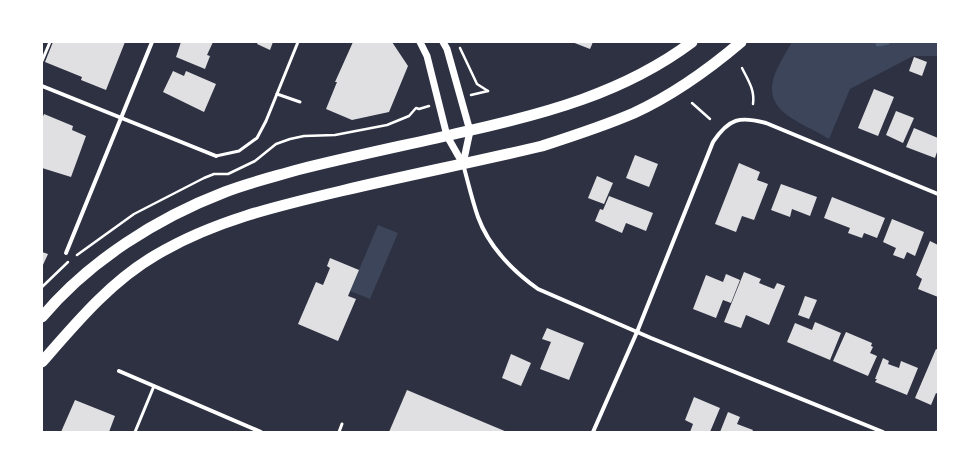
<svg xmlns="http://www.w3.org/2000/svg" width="980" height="474" font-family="'Noto Sans',sans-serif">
<rect width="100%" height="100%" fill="#2d3142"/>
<g fill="#3c4559">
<path d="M792 42H938V56H913L850 89 829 139C803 122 760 113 775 74 779 63 786 53 792 42Z"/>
<path d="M378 225 398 233 370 299 350 291Z"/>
</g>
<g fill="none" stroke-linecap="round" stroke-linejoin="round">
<path stroke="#4f5d75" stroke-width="5" d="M878 44 888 42"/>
</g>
<g fill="#e0e0e3">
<path d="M53 42H125L106 90 81 80 82 77 45 62Z"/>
<path d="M181 42H213L207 55 210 56 205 69 176 57Z"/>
<path d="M258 42H273L270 50 257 44Z"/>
<path d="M353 42H392L408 66 389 112 352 120 326 109 337 82H335Z"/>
<path d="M572 42H593L590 49Z"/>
<path d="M914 57 927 62 922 76 909 71Z"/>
<path d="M173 71 184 76 186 71 216 84 204 112 163 92Z"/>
<path d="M874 89 894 97 878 136 858 128Z"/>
<path d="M896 111 914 118 903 143 886 135Z"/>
<path d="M44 114 73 126 72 130 86 136 71 177 42 168V119Z"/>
<path d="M914 128 938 138V149L935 158 906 147Z"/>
<path d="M635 155 658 164 649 187 626 178Z"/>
<path d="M739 163 760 172 757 180 768 184 754 220 742 216 736 232 715 224Z"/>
<path d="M597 176 613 183 604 204 588 198Z"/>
<path d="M781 184 817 197 810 216 792 209 790 217 771 210Z"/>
<path d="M609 196 653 213 646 231 626 223 622 233 595 221 600 209 603 210Z"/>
<path d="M832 197 885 218 877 238 864 233 862 238 848 233 850 228 824 218Z"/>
<path d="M892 219 924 232 915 256 907 252 904 259 893 255 896 248 883 242Z"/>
<path d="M930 241 938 245V297L918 289 922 279 916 275Z"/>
<path d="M42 252 48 254 42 267Z"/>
<path d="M330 258 359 270 348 296 356 299 338 341 298 324 316 282 323 285 330 268 327 266Z"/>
<path d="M744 272 761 279 759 283 774 289 777 283 785 286 769 325 746 315 741 328 724 322Z"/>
<path d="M726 274 740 280 731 303 723 300 716 318 693 309 706 275 723 282Z"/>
<path d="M805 296 817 300 809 319 798 315Z"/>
<path d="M815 322 841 333 830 360 787 342 795 323 812 330Z"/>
<path d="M547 328 584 343 569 380 540 369 551 342 542 339Z"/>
<path d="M846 332 872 343 871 346 873 347 870 353 877 356 868 376 833 361Z"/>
<path d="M936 349 938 350V394L936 393 931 405 915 398Z"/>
<path d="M511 354 531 363 521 386 502 378Z"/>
<path d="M883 358 889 361 888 364 899 368 901 361 918 368 907 395 875 382 877 379H875Z"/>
<path d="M407 390 507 432H389Z"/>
<path d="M694 397 720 408 710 432H690L693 424 685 420Z"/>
<path d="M75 400 115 416 109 432H61Z"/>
<path d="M728 412 740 417 737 424 753 430 752 432H720Z"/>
</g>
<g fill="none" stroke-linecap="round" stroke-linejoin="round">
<g stroke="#fff" stroke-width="2.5">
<path d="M460 48 477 84 488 91"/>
<path d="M742 68C748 80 755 90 753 104"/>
<path d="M471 95 488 91"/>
<path d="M692 103 710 119"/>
<path d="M77 255 134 214 204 178 214 174H228L255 161 276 144 290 139 304 136 335 135 387 125 409 116 416 108 419 109 429 106"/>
<path d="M42 287 68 262"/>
</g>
<g stroke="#fff" stroke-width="3">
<path d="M42 61 50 42"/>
<path d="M277 94 300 102"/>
<path d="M216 156 239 151 257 138 266 121 298 42"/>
<path d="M135 432 154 386"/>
<path d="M339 432 342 424"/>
</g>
<g stroke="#fff" stroke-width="4">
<path d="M42 86 216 156"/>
<path d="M463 164C468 182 472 200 478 217 489 247 513 271 538 289L651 338 883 432"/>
<path d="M66 253 152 42"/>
<path d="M119 371 261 432"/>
<path d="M593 432 637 332 713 142C729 118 740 116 766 123L938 194"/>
</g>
<g stroke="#fff" stroke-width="7">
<path d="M420 42 427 56 447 136 463 164"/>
<path d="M443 42 447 49 470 131 463 164"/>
</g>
<g stroke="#fff" stroke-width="11">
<path d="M42 317C89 261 157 218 225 192 248 183 273 177 297 170 352 156 407 145 463 132 544 114 624 93 692 42"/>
<path d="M42 362C76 323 111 281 156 255 213 221 277 206 341 191 408 175 475 162 542 146 573 136 604 126 634 113 673 95 708 70 741 42"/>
</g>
</g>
<rect width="980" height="474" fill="none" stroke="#ffffff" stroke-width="86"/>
</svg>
